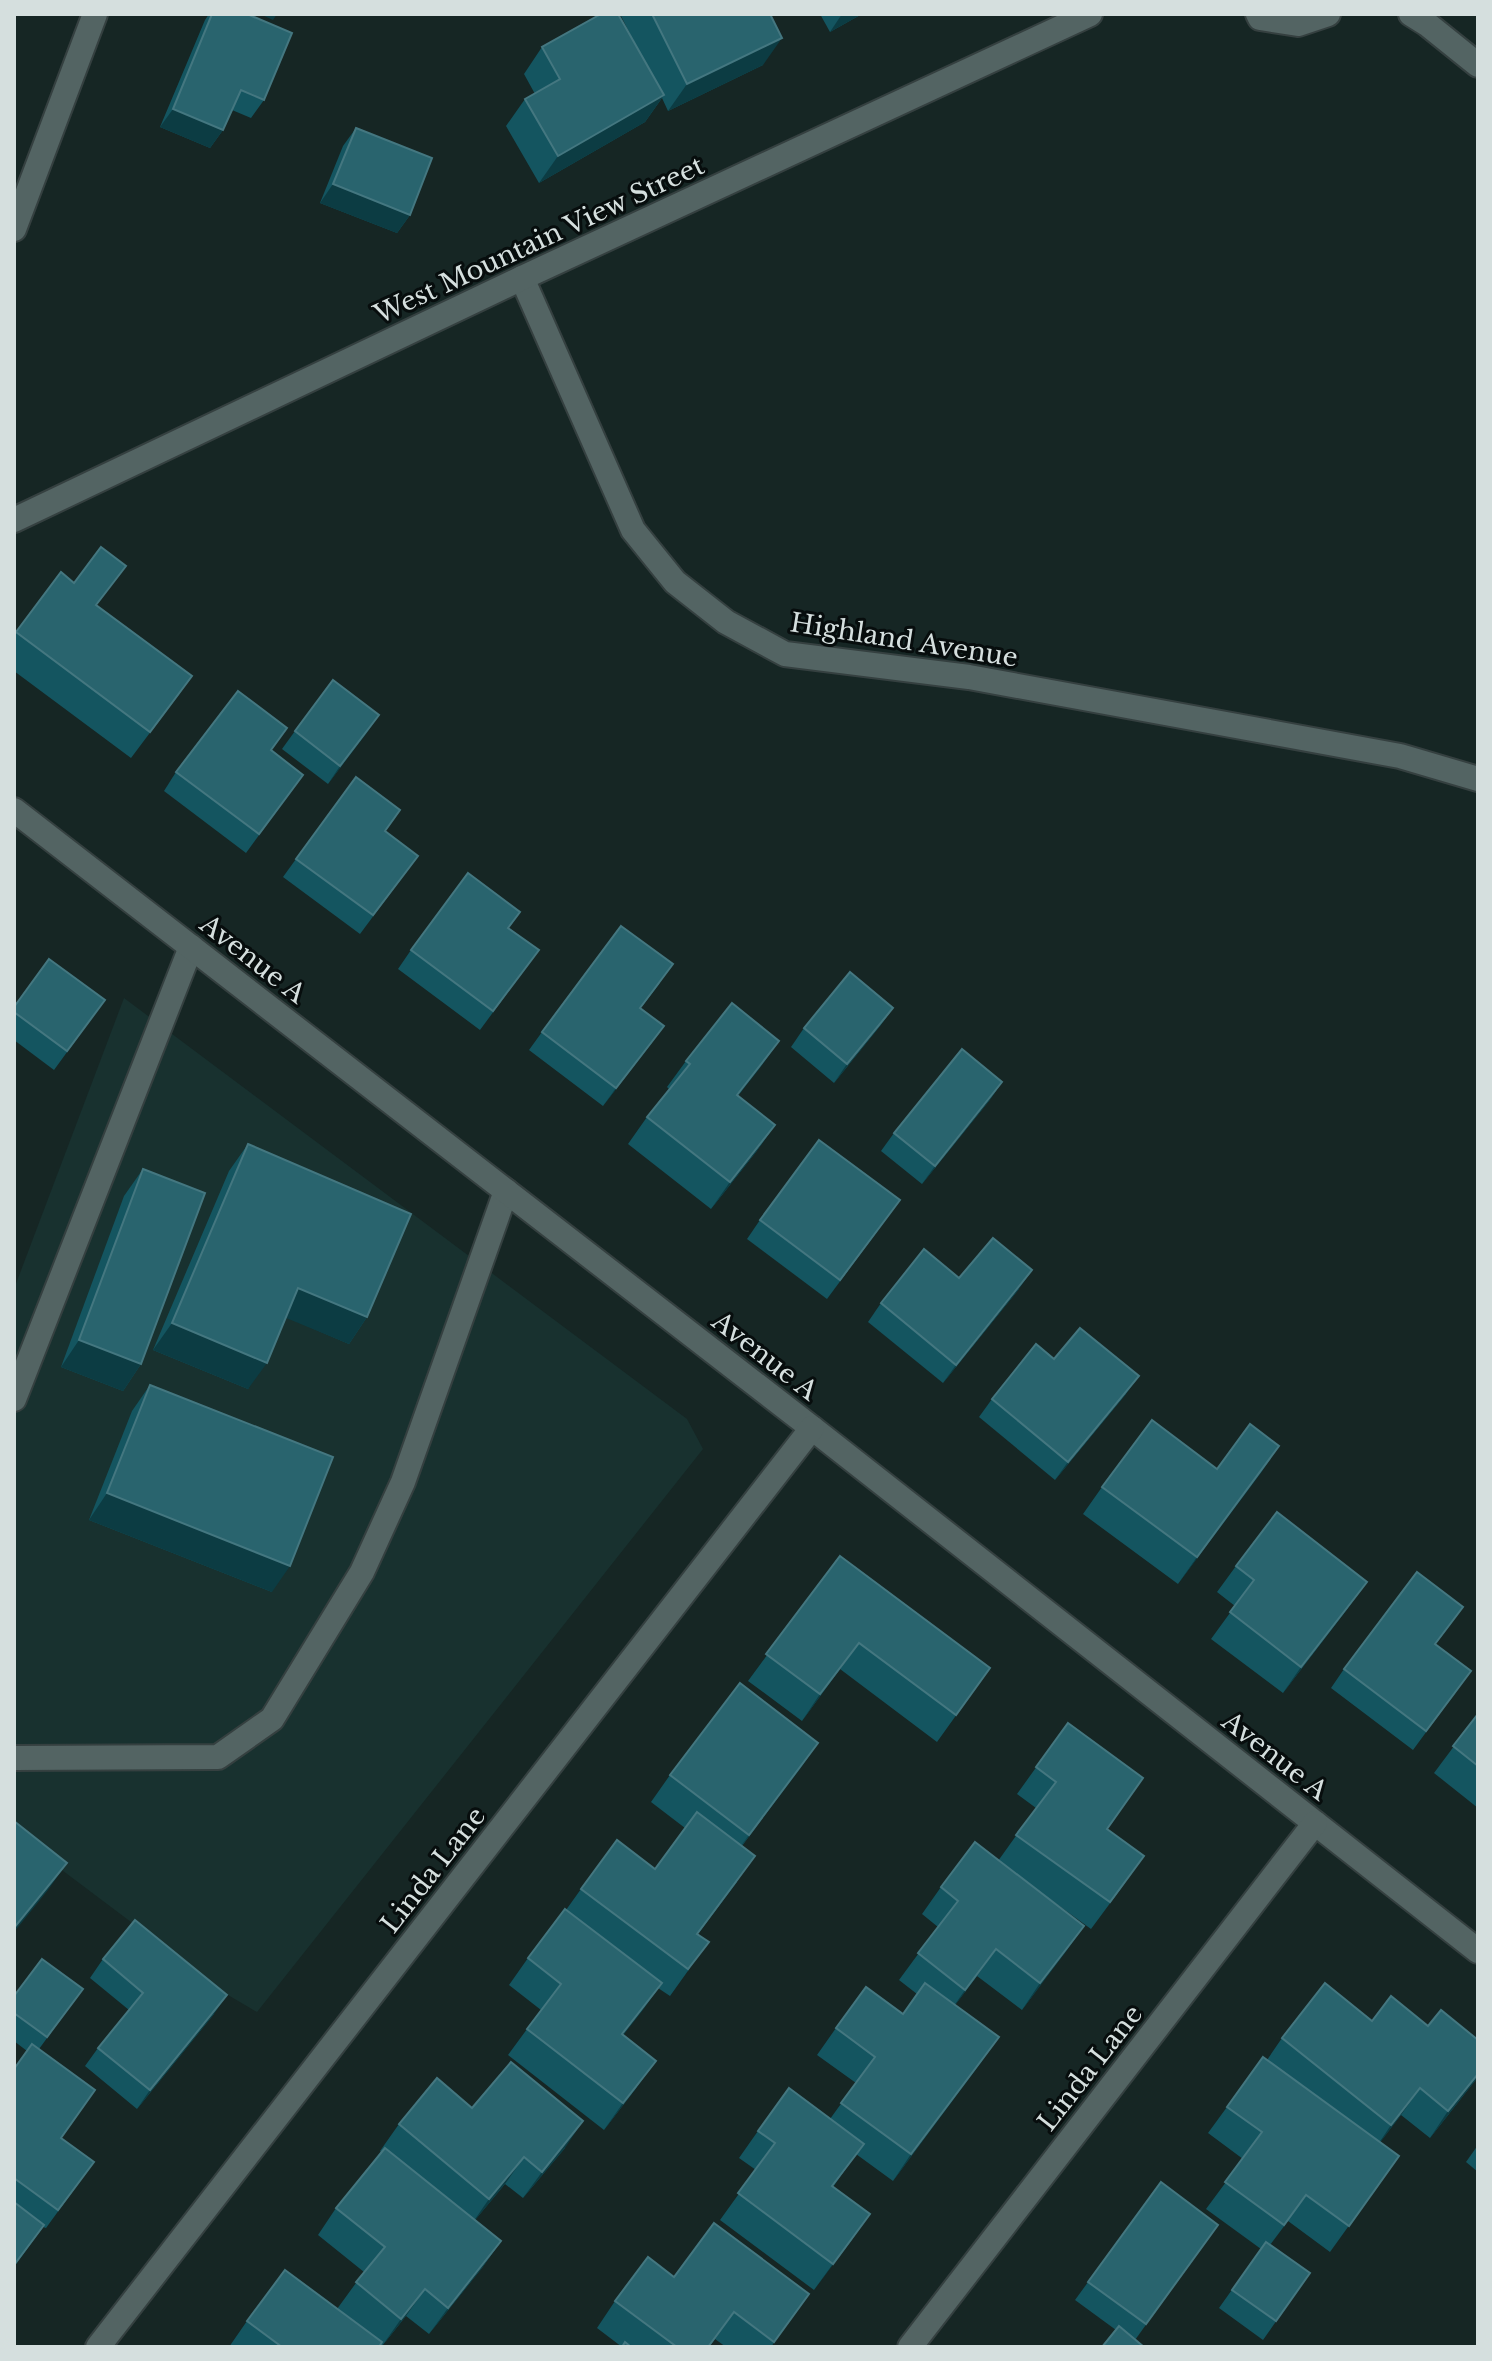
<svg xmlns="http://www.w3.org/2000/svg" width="1492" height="2361" font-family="'Libre Baskerville',serif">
<rect width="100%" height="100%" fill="#162624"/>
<path fill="#18312f" d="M124 998 687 1419 703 1449 257 2012 228 1995 14 1834V1289Z"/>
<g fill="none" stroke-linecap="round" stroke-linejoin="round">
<g stroke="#354040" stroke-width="28">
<g id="lane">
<path d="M1258 14 1260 18 1298 24 1328 14"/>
<path d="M1411 14 1427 24 1478 65"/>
<path d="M14 1399 191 947"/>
<path d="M14 1758 218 1757 272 1719 362 1572 403 1482 506 1191"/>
</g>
</g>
<g stroke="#354040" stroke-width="28">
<g id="street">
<path d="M14 229 95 14"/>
<path d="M522 278 633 530 675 582 726 622 785 654 969 677 1400 756 1478 779"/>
<path d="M14 810 812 1428 1478 1951"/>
<path d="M98 2347 812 1428"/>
<path d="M910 2347 1315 1823"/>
</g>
</g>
<g stroke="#354040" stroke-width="28">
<path id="secondary" d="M14 520 522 278 1090 14"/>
</g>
<use href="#lane" stroke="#536463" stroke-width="24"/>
<use href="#street" stroke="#536463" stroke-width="24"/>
<use href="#secondary" stroke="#536463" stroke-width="24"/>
</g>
<g fill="#145560">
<path d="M209 14H247L264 100 251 118 232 110 223 130 210 148 160 127 205 20Z"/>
<path d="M620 14H770L763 65 668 111 662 98 645 122 539 183 506 126 525 99 535 94 524 74 542 47 637 48Z"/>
<path d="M820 14H862L830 32Z"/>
<path d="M356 128 410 215 397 233 320 203 343 146Z"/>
<path d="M61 572 97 606 173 702 131 758 14 671V635Z"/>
<path d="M379 715 328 784 282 749 295 731Z"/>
<path d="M272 750 303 775 246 853 164 791 176 772Z"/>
<path d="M385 831 418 856 360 934 283 877 296 859Z"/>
<path d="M520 912 509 928 539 950 480 1030 398 969 411 950Z"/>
<path d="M660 983 640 1009 664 1026 603 1106 529 1050 542 1032Z"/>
<path d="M105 1000 54 1070 14 1040V1007Z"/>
<path d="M893 1008 880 1026 834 1083 791 1047 804 1028Z"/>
<path d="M779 1041 738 1096 775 1125 756 1152 711 1209 628 1144 647 1117 669 1089 667 1087 686 1061Z"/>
<path d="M1002 1082 989 1101 922 1184 881 1151 894 1133Z"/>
<path d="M248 1144 367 1317 349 1344 286 1317 248 1389 153 1350 229 1171Z"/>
<path d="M143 1169 141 1364 123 1391 61 1367 124 1196Z"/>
<path d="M887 1218 827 1299 747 1239 760 1220Z"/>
<path d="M959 1278 1019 1289 943 1383 868 1322 881 1303Z"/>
<path d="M1054 1359 1126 1394 1055 1480 979 1417 992 1399Z"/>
<path d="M150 1385 272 1592 89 1520 132 1411Z"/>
<path d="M1279 1446 1178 1584 1083 1514 1102 1487 1217 1469Z"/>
<path d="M840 1556 990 1668 937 1742 840 1669 802 1721 748 1681Z"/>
<path d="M1236 1566 1348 1608 1283 1693 1211 1639 1235 1606 1217 1592Z"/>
<path d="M1463 1607 1435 1645 1471 1671 1413 1750 1331 1688 1344 1669Z"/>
<path d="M1478 1714V1808L1434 1773Z"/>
<path d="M1068 1723 1107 1829 1125 1883 1091 1929 1029 1884 1084 1926 1022 2010 977 1976 955 2005 999 2037 893 2181 856 2154 833 2187 870 2214 814 2290 720 2220 756 2170 739 2158 758 2131 830 2119 856 2083 817 2055 836 2028 903 2014 917 1994 899 1980 938 1927 922 1914 941 1887 998 1861 1036 1808 1017 1794Z"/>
<path d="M818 1743 742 1846 737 1882 698 1934 690 1968 670 1996 658 1988 623 2035 637 2087 604 2130 508 2055 541 2010 509 1985 528 1958 566 1910 581 1889 655 1869 685 1828 651 1802 670 1775Z"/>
<path d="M103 1959 214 2014 137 2109 85 2066 98 2048 129 2010 90 1978Z"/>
<path d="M83 1989 39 2049 61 2138 94 2162 46 2228 43 2227 14 2267V2069L27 2051 14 2041V1996Z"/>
<path d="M1372 2021 1428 2026 1478 2040V2077L1430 2138 1401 2115 1380 2142 1399 2156 1330 2252 1288 2221 1270 2245 1310 2273 1263 2340 1219 2308 1261 2249 1206 2209 1243 2159 1208 2133 1227 2107 1267 2060 1282 2038Z"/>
<path d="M472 2108 565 2148 523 2198 505 2184 475 2220 501 2241 482 2268 429 2334 406 2316 382 2346 381 2345 379 2347H229L247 2321 337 2309 364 2272 318 2235 336 2208 381 2152 380 2151 399 2124Z"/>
<path d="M1478 2145V2172L1466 2162Z"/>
<path d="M1161 2182 1218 2225 1135 2340 1116 2330 1075 2300Z"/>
<path d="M674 2277 809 2294 771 2347H726L715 2339 709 2347H622L597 2328 615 2301Z"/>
</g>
<g fill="#0c3c43">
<path d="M260 14H277L273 20Z"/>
<path d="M842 14H862L830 32Z"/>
<path d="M782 38 763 65 668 111 687 84Z"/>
<path d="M664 95 645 122 539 183 558 156Z"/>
<path d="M173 109 223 130 210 148 160 127Z"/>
<path d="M333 184 410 215 397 233 320 203Z"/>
<path d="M379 715 366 734 328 784 340 766Z"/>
<path d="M893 1008 880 1026 834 1083 847 1064Z"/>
<path d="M664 1026 651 1044 603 1106 616 1088Z"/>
<path d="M779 1041 760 1068 718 1121 737 1095Z"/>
<path d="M1002 1082 989 1101 922 1184 935 1166Z"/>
<path d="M775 1125 756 1152 711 1209 730 1182Z"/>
<path d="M1032 1270 1019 1289 943 1383 956 1365Z"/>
<path d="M298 1288 367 1317 349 1344 279 1315Z"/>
<path d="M172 1323 267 1363 248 1389 153 1350Z"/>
<path d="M79 1340 141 1364 123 1391 61 1367Z"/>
<path d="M1139 1376 1126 1394 1055 1480 1068 1462Z"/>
<path d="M1279 1446 1261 1473 1178 1584 1197 1557Z"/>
<path d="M107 1493 290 1566 272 1592 89 1520Z"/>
<path d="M1367 1582 1348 1608 1283 1693 1301 1667Z"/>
<path d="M859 1643 802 1721 820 1694Z"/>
<path d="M818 1743 800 1769 730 1861 749 1835Z"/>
<path d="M67 1863 48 1890 14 1932V1928Z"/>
<path d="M1084 1926 1065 1953 1022 2010 1040 1983Z"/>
<path d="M996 1949 977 1976 947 2016 965 1990Z"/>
<path d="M662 1983 643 2010 603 2061 622 2034Z"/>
<path d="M227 1995 214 2014 137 2109 150 2090Z"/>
<path d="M999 2037 980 2064 893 2181 911 2154Z"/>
<path d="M656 2061 637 2087 604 2130 623 2103Z"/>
<path d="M1478 2074V2077L1430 2138 1448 2111Z"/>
<path d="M1420 2088 1401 2115 1373 2152 1391 2125Z"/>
<path d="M583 2121 565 2148 523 2198 542 2172Z"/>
<path d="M524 2157 505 2184 471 2225 489 2199Z"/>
<path d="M870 2214 851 2241 814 2290 833 2264Z"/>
<path d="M501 2241 482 2268 429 2334 448 2308Z"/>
<path d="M425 2289 406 2316 382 2346 401 2319Z"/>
</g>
<g fill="#29646e" stroke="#447780" stroke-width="2">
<path d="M212 14H247L292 33 264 100 241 90 223 130 173 109Z"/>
<path d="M601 14H618L664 95 558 156 525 99 560 79 542 47Z"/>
<path d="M652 14H770L782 38 687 84Z"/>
<path d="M356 128 432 158 410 215 333 184Z"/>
<path d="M101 547 126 566 96 605 192 676 150 732 16 632 61 572 74 583Z"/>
<path d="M333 680 379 715 340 766 295 731Z"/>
<path d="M238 691 287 728 271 750 303 775 259 834 176 772Z"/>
<path d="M356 777 400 810 385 831 418 856 373 915 296 859Z"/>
<path d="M468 873 520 912 508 928 539 950 493 1011 411 950Z"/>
<path d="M621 926 673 964 640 1008 664 1026 616 1088 542 1032Z"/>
<path d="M49 959 105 1000 67 1051 14 1012V1007Z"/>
<path d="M850 972 893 1008 847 1064 804 1028Z"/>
<path d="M732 1003 779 1041 737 1095 775 1125 730 1182 647 1117 690 1064 686 1061Z"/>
<path d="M962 1049 1002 1082 935 1166 894 1133Z"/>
<path d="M819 1140 900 1200 840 1280 760 1220Z"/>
<path d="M248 1144 411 1214 367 1317 298 1288 267 1363 172 1323Z"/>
<path d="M143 1169 205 1193 141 1364 79 1340Z"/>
<path d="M993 1238 1032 1270 956 1365 881 1303 924 1249 959 1278Z"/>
<path d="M1080 1328 1139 1376 1068 1462 992 1399 1036 1344 1054 1359Z"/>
<path d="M150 1385 333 1457 290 1566 107 1493Z"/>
<path d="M1152 1420 1217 1469 1250 1424 1279 1446 1197 1557 1102 1487Z"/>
<path d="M1277 1512 1367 1582 1301 1667 1230 1612 1254 1580 1236 1566Z"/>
<path d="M840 1556 990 1668 956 1715 859 1643 820 1694 766 1654Z"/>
<path d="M1417 1572 1463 1607 1435 1644 1471 1671 1426 1731 1344 1669Z"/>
<path d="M740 1683 818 1743 749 1835 670 1775Z"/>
<path d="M1478 1714V1766L1453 1746Z"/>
<path d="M1068 1723 1143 1778 1107 1829 1144 1856 1110 1902 1016 1835 1056 1782 1036 1767Z"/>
<path d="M697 1812 755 1856 697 1934 709 1942 688 1969 581 1889 617 1840 655 1869Z"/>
<path d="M14 1821 67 1863 14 1928Z"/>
<path d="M975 1842 1084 1926 1040 1983 996 1949 965 1990 918 1953 958 1901 941 1887Z"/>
<path d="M565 1909 662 1983 622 2034 656 2061 623 2103 527 2029 561 1984 528 1958Z"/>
<path d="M135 1920 227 1995 150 2090 98 2048 143 1993 103 1959Z"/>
<path d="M42 1959 83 1989 47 2037 14 2013V1996Z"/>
<path d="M925 1983 999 2037 911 2154 841 2103 875 2057 836 2028 866 1987 903 2014Z"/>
<path d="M1325 1983 1372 2021 1391 1996 1428 2026 1441 2010 1478 2040V2074L1448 2111 1420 2088 1391 2125 1282 2038Z"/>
<path d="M32 2044 95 2090 61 2138 94 2162 58 2210 14 2178V2069Z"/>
<path d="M1263 2057 1399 2156 1349 2226 1306 2195 1284 2225 1225 2182 1262 2132 1227 2107Z"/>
<path d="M511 2062 583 2121 542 2172 524 2157 489 2199 399 2124 437 2078 472 2108Z"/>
<path d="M789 2088 864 2144 832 2186 870 2214 833 2264 738 2193 775 2143 758 2131Z"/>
<path d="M385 2148 501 2241 448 2308 425 2289 401 2319 356 2282 385 2247 336 2208Z"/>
<path d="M1161 2182 1218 2225 1146 2324 1088 2282Z"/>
<path d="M14 2202 44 2225 14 2265Z"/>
<path d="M714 2223 809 2294 774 2342 734 2312 708 2347H677L615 2301 648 2257 674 2277Z"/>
<path d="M1266 2242 1310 2273 1276 2321 1232 2290Z"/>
<path d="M285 2270 382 2342 379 2347H282L247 2321Z"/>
<path d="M1119 2326 1144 2347H1102Z"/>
<path d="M625 2342 631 2347H622Z"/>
</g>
<g text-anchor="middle" stroke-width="6" stroke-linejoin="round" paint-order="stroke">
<g font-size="26" fill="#d5dfde" stroke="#070d0d">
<text transform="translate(539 240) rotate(-25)" y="9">West Mountain View Street</text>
<text transform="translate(904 640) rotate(9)" y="9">Highland Avenue</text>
<text transform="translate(253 959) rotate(38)" y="9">Avenue A</text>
<text transform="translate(765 1356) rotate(38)" y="9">Avenue A</text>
<text transform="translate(1275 1756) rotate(38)" y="9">Avenue A</text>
<text transform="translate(433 1870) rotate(-52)" y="9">Linda Lane</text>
<text transform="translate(1090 2068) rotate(-52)" y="9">Linda Lane</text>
</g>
</g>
<rect width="1492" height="2361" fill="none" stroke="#d5dfde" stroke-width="32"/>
</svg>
